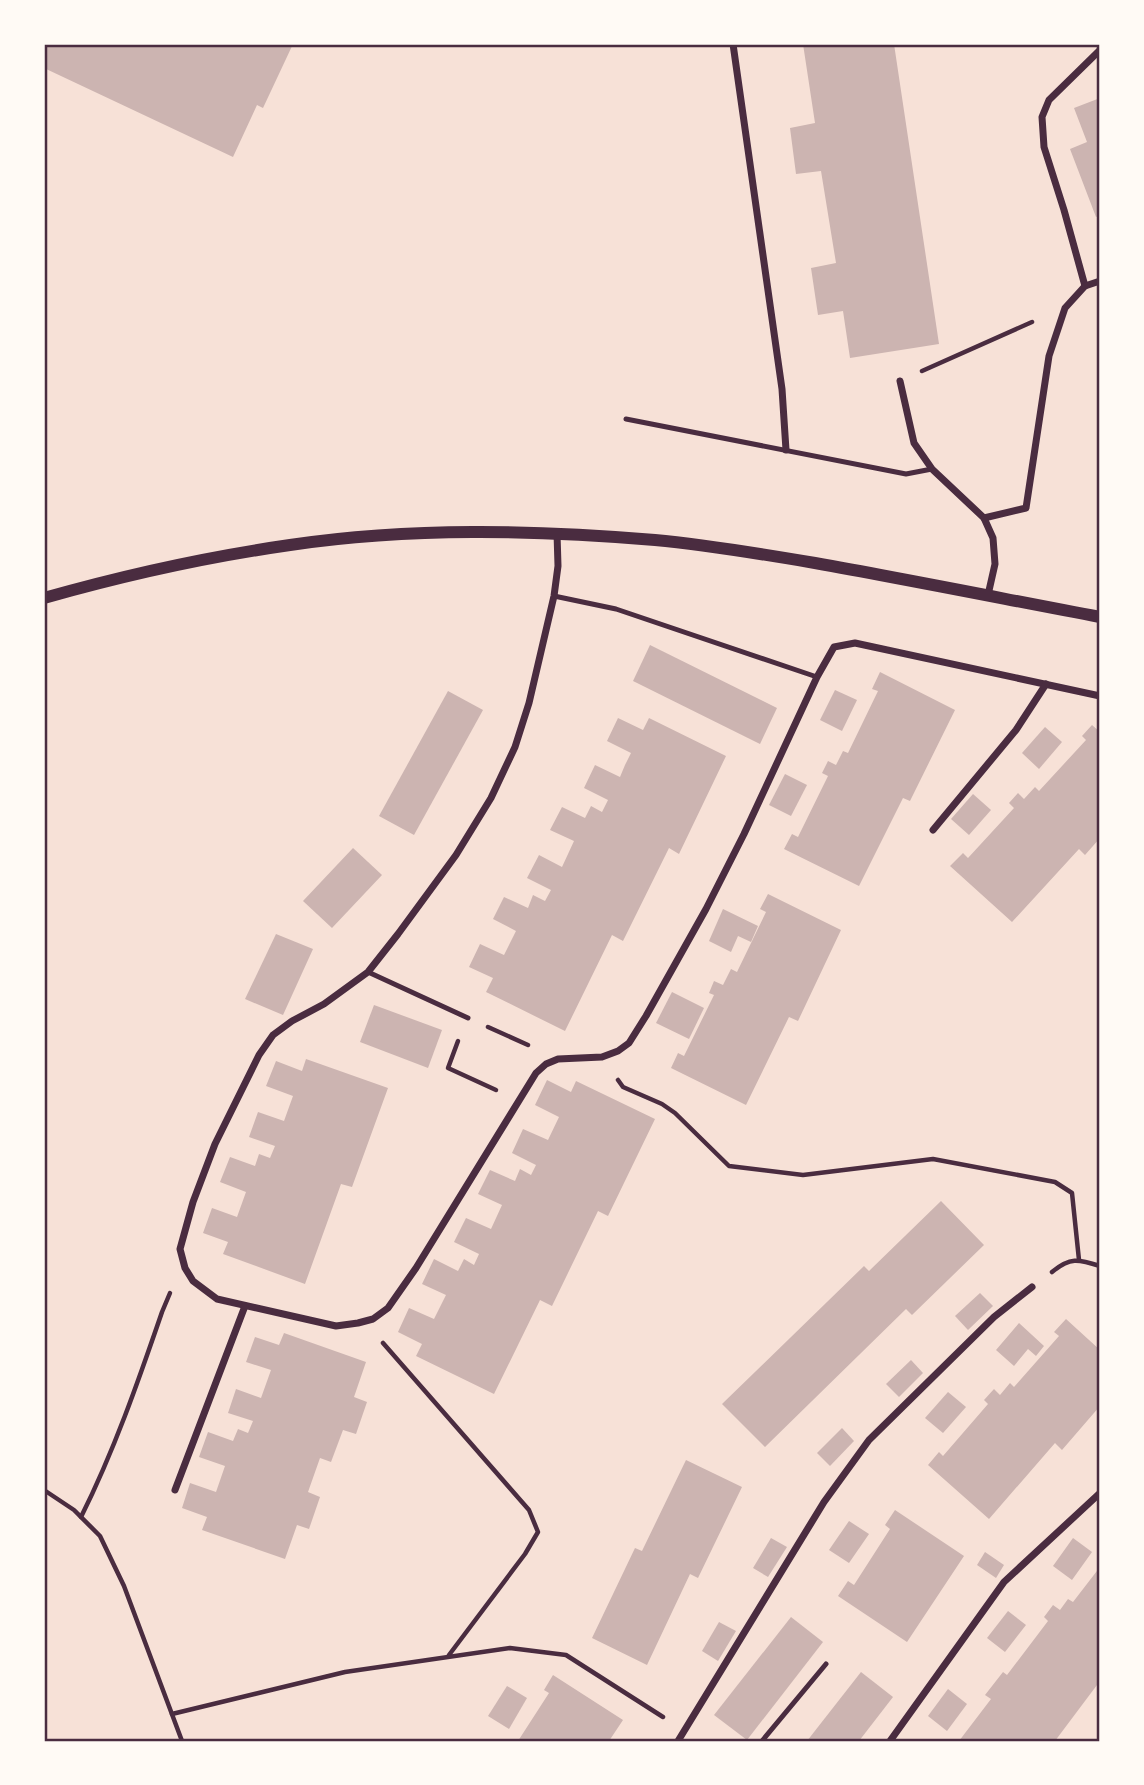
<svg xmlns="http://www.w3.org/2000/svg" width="1144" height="1785" font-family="Roboto,sans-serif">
<rect width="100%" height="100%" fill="#f7e1d7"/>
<g fill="#ccb4b1">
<path d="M44 44H293L263 108 257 105 233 157 44 68Z"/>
<path d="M803 44H894L939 344 850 358 843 311 818 315 811 268 836 263 821 171 796 174 790 128 815 123Z"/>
<path d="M1100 98V215L1096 217 1070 149 1087 142 1074 108Z"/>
<path d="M650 645 777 708 760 744 633 681Z"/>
<path d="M880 672 955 710 910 801 903 798 859 886 784 849 792 834 798 837 828 776 822 773 828 761 836 765 843 751 848 753 878 691 872 689Z"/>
<path d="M835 690 857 700 842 731 820 720Z"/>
<path d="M448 691 483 710 414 835 379 816Z"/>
<path d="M618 718 643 730 649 718 726 756 679 854 669 848 623 941 612 935 565 1031 486 992 493 978 469 967 480 944 504 955 516 931 493 919 504 897 528 908 533 895 545 901 551 890 527 878 539 855 562 867 574 841 550 830 562 807 585 818 591 806 602 812 608 800 584 788 595 765 620 777 625 765 631 753 607 741Z"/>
<path d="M1092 725 1100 732V838L1085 855 1079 849 1012 922 950 866 963 853 968 858 1014 808 1009 803 1018 793 1024 799 1035 787 1039 791 1086 740 1082 736Z"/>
<path d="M1045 727 1062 742 1039 769 1022 753Z"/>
<path d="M785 774 807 785 791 816 769 805Z"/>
<path d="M973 794 991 810 969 835 951 819Z"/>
<path d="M353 848 382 875 332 928 303 901Z"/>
<path d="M768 894 841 930 798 1021 789 1017 746 1105 671 1068 678 1053 684 1056 714 995 709 993 714 981 723 985 731 969 737 972 766 912 760 909Z"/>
<path d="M723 909 758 926 751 942 738 936 731 952 709 941Z"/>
<path d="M276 934 313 949 283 1015 245 999Z"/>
<path d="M672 992 704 1008 689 1039 656 1023Z"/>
<path d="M374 1005 442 1030 428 1068 360 1042Z"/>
<path d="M306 1059 388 1088 352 1187 341 1184 305 1284 223 1254 228 1242 203 1233 212 1208 237 1217 246 1192 220 1182 230 1157 255 1166 259 1154 270 1158 275 1146 249 1137 258 1112 284 1121 293 1096 266 1086 276 1061 302 1071Z"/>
<path d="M547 1080 571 1092 576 1081 655 1119 608 1216 598 1211 552 1306 540 1300 494 1394 416 1356 422 1344 398 1332 409 1308 434 1319 446 1295 422 1284 434 1259 458 1271 464 1259 474 1265 479 1254 454 1242 466 1218 491 1229 502 1205 478 1194 490 1170 515 1181 520 1169 531 1175 536 1165 512 1153 523 1129 548 1140 559 1117 535 1105Z"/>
<path d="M941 1201 984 1245 912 1315 906 1309 765 1447 722 1404 864 1266 869 1271Z"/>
<path d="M980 1293 993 1306 968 1330 955 1316Z"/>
<path d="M1066 1319 1100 1350V1406L1062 1450 1055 1443 989 1519 928 1465 939 1452 943 1456 988 1404 984 1400 994 1389 1000 1395 1010 1383 1014 1387 1059 1336 1054 1332Z"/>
<path d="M1019 1323 1044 1346 1036 1356 1028 1349 1014 1366 996 1350Z"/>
<path d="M284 1333 366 1362 354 1397 367 1402 356 1434 343 1430 331 1462 320 1458 308 1492 320 1497 309 1529 297 1525 285 1559 202 1530 207 1517 182 1508 190 1483 216 1492 225 1466 199 1457 208 1432 233 1441 238 1429 248 1433 253 1421 228 1413 236 1389 261 1398 271 1370 246 1362 255 1337 279 1345Z"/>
<path d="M911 1360 923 1373 899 1397 886 1384Z"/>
<path d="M948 1392 966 1407 943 1433 925 1418Z"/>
<path d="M842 1428 854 1441 830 1466 817 1453Z"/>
<path d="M686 1460 742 1487 698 1578 690 1574 647 1665 592 1638 635 1548 642 1551Z"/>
<path d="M895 1510 964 1556 907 1642 838 1596 848 1581 854 1585 890 1529 885 1525Z"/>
<path d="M849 1521 869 1534 849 1563 829 1550Z"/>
<path d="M771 1538 787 1547 768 1577 753 1568Z"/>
<path d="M1073 1538 1092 1552 1072 1580 1053 1566Z"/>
<path d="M985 1552 1004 1565 996 1578 977 1565Z"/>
<path d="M1100 1567V1681L1055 1741H959L991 1699 985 1695 1003 1672 1007 1675 1048 1621 1044 1617 1053 1605 1060 1610 1068 1599 1073 1602Z"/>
<path d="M1008 1611 1026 1625 1005 1652 987 1638Z"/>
<path d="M791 1617 823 1642 747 1740 714 1715Z"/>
<path d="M719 1622 736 1631 718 1661 702 1651Z"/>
<path d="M861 1672 893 1697 859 1741H807Z"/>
<path d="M553 1675 623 1720 609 1741H518L549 1693 544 1690Z"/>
<path d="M507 1686 527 1698 509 1729 488 1716Z"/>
<path d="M948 1689 967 1704 947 1731 928 1716Z"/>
</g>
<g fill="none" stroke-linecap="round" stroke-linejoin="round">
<g stroke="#4a2c40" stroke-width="4.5">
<path d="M922 371 1032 322"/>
<path d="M488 1027 528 1045"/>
<path d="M458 1041 448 1068 496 1090"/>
<path d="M618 1080 623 1087 662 1104 675 1113 729 1166 803 1175 933 1159 1055 1182 1072 1193 1079 1260"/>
<path d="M1052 1272C1070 1257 1078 1259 1100 1266"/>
<path d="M383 1343 529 1510 538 1532 525 1554 449 1655"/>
<path d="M44 1490 74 1510 100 1536 124 1586 182 1741"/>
<path d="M81 1517C114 1451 138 1382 162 1312L170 1293"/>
<path d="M172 1714 345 1672 510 1648 566 1655 663 1717"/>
</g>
<g stroke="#4a2c40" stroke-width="5">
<path d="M626 419 906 474 932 469"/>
<path d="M554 596 616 609 817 677"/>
<path d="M368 972 468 1018"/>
<path d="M762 1741 826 1664"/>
</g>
<g stroke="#4a2c40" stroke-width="7">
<path d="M733 44 782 389 786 450"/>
<path d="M1085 286 1064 210 1044 147 1042 117 1049 100 1100 50"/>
<path d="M900 381 914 443 932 469 984 518 993 538 995 564 988 595"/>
<path d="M984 518 1026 508 1049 356 1065 308 1085 286 1100 281"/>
<path d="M557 533 558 566 554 596 529 703 515 747 491 798 456 855 398 934 368 972 324 1004 292 1021 273 1035 259 1055 215 1144 193 1202 180 1249 185 1268 193 1281 217 1299 336 1326 358 1323 373 1319 388 1308 416 1268 536 1073 546 1064 558 1059 602 1057 618 1051 629 1043 646 1016 706 909 744 834 817 677 834 647 855 643 1100 696"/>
<path d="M933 830 1016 730 1046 684"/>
<path d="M175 1490 245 1306"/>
<path d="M678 1741 824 1502 869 1440 994 1317 1032 1287"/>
<path d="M890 1741 1004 1582 1100 1493"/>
</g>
<path stroke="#4a2c40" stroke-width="12" d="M44 598C125 575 206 557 290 545 411 527 535 530 655 540 709 545 762 554 815 563 910 580 1005 599 1100 617"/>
</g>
<rect width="1144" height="1785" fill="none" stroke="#fffaf5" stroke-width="91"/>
<rect x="46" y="46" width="1052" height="1694" fill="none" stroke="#4a2c40" stroke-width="2.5"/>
</svg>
